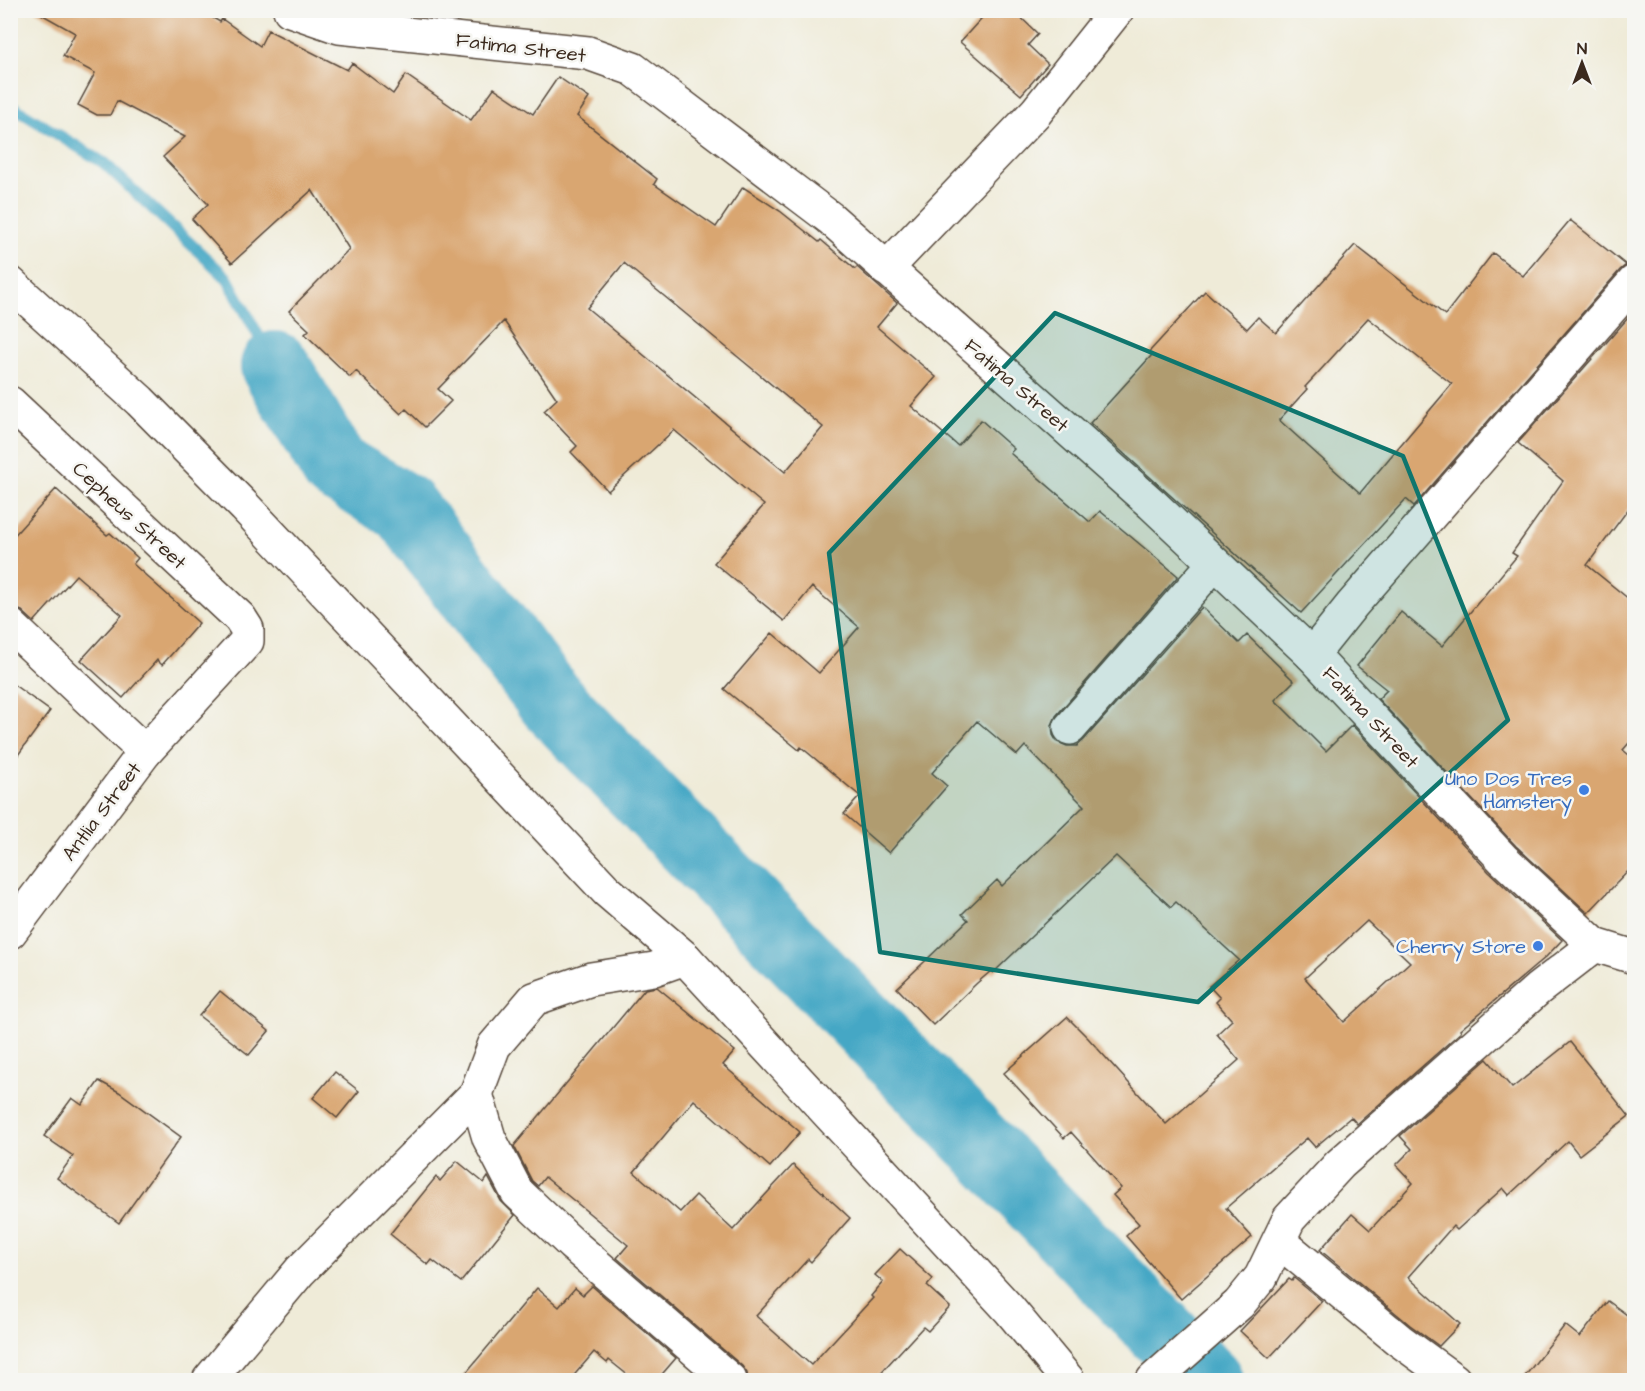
<svg xmlns="http://www.w3.org/2000/svg" width="1645" height="1391" font-family="'Architects Daughter',sans-serif">
<rect width="100%" height="100%" fill="#f6f6f2"/>
<filter id="ink" filterUnits="userSpaceOnUse"><feTurbulence type="fractalNoise" baseFrequency=".0167" numOctaves="2"/><feDisplacementMap in="SourceGraphic" scale="12" xChannelSelector="R" yChannelSelector="G"/><feConvolveMatrix kernelMatrix="1 2 1 2 8 2 1 2 1" color-interpolation-filters="sRGB"/></filter>
<filter id="wash" filterUnits="userSpaceOnUse"><feTurbulence type="fractalNoise" baseFrequency=".008" numOctaves="4" result="noise"/><feDisplacementMap in="SourceGraphic" scale="24" xChannelSelector="R" yChannelSelector="G"/><feGaussianBlur stdDeviation="1.35" result="paint"/><feColorMatrix in="noise" values="0 0 0 0 0 0 0 0 0 0 0 0 0 0 0 0 0 1.4 0 .05"/><feComposite in="paint" operator="in"/></filter>
<g filter="url(#wash)">
<rect width="100%" height="100%" fill="#efebd8"/>
<g fill="none" stroke-linecap="round" stroke-linejoin="round">
<path stroke="#45a7c5" stroke-width="12" d="M10 105 104 163 227 278 275 366"/>
<path stroke="#45a7c5" stroke-width="70" d="M275 366 335 467 404 508 553 703 1208 1380"/>
</g>
<g id="blocks">
<g fill="#d9a671" fill-rule="evenodd">
<path d="M34 10H199L220 22 222 19 260 46 268 30 347 70 352 63 393 94 406 75 471 120 494 88 533 114 558 77 589 98 577 116 657 179 654 184 716 227 743 187 780 211 819 242 821 240 855 269 857 267 897 303 877 327 936 377 911 406 958 446 981 420 1014 449 1010 453 1090 522 1100 511 1178 576 1056 716 1052 725 1053 735 1057 742 1067 746H1077L1084 740 1202 607 1239 643 1247 635 1294 681 1275 700 1326 751 1352 725 1489 872 1562 940 1546 957 1460 1030 1461 1032 1357 1124 1351 1117 1315 1147 1307 1138 1226 1208 1252 1237 1181 1299 1126 1236 1139 1224 1113 1195 1121 1188 1071 1132 1064 1138 1004 1073 1067 1017 1088 1038 1166 1124 1239 1060 1217 1034 1232 1020 1216 1002 1220 998 1209 986 1239 960 1176 902 1171 907 1116 856 993 973 991 971 977 983 933 1025 897 988 968 920 962 914 997 880 1002 886 1084 806 1025 746 1017 755 977 721 932 773 947 786 889 853 844 814 860 796 801 747 799 750 724 689 772 633 819 673 859 627 812 587 784 621 714 563 764 505 674 430 608 491 571 452 577 446 544 411 557 399 504 321 438 389 451 401 425 427 406 409 401 414 356 371 350 377 305 334 309 330 289 311 349 249 312 190 232 263 192 219 208 204 163 157 185 137 117 101 110 115H97L78 105 95 73 63 56 75 33ZM624 263 823 427 785 472 587 308ZM1367 921 1410 962 1344 1022 1305 978Z"/>
<path d="M989 10H1013L1038 34 1028 45 1048 64 1021 95 960 42Z"/>
<path d="M1570 220 1626 265 1620 270 1414 506 1406 499 1301 613 1090 423 1152 355 1149 352 1205 291 1247 329 1258 317 1276 333 1355 245 1445 315 1493 253 1523 276ZM1368 318 1452 384 1360 493 1279 420 1307 389 1305 387Z"/>
<path d="M1635 310V500L1587 565 1635 604V736L1623 750 1635 760V864L1588 913 1516 846 1378 699 1387 690 1357 666 1401 612 1442 646 1517 556 1512 553 1563 481 1518 443Z"/>
<path d="M56 489 107 535 110 533 138 558 133 564 199 623 162 665 157 660 123 698 81 660 122 615 76 575 34 622 22 611 10 607V540Z"/>
<path d="M10 682 50 711 10 766Z"/>
<path d="M657 987 735 1051 723 1065 800 1132 770 1167 694 1100 634 1172 680 1212 696 1195 733 1230 793 1165 850 1218 811 1262 808 1259 756 1316 811 1365 873 1298 871 1296 883 1282 875 1275 900 1249 933 1279 927 1286 950 1307 928 1331 923 1327 874 1380H748L747 1373 742 1366 617 1258 628 1245 545 1177 538 1186 532 1181 514 1146 645 989Z"/>
<path d="M220 991 269 1031 249 1055 199 1016Z"/>
<path d="M1570 1042 1629 1116 1579 1155 1568 1141 1509 1195 1503 1188 1457 1230 1453 1226 1408 1277 1460 1324 1439 1346 1410 1325 1320 1250 1352 1214 1370 1230 1413 1183 1396 1165 1412 1149 1400 1136 1487 1059 1512 1088Z"/>
<path d="M335 1072 359 1091 337 1118 313 1098Z"/>
<path d="M99 1081 119 1092 181 1137 119 1223 57 1178 73 1156 44 1136 72 1098 82 1105Z"/>
<path d="M457 1161 484 1183 488 1177 501 1201 515 1215 461 1282 432 1260 428 1265 390 1234 436 1177 440 1181Z"/>
<path d="M1294 1278 1322 1301 1269 1358 1240 1331 1289 1279 1292 1281Z"/>
<path d="M592 1286 676 1358 657 1380H634L609 1360 607 1363 594 1352 570 1380H460L537 1288 559 1307 575 1288 583 1295Z"/>
<path d="M1608 1301 1635 1321V1380H1522L1565 1325 1580 1337Z"/>
</g>
</g>
</g>
<g filter="url(#ink)">
<use href="#blocks" fill-opacity="0" stroke="#56473a" stroke-width="1.5"/>
<g fill="none" stroke-linecap="round" stroke-linejoin="round">
<g stroke="#56473a" stroke-width="36">
<g id="minor">
<path d="M290 10 339 27 588 53 633 69 830 218 1152 504 1312 655 1503 859 1595 945 1634 957"/>
<path d="M886 269 1036 112 1117 10"/>
<path d="M10 283 140 401 245 507 607 891 685 958 1009 1309 1068 1380"/>
<path d="M10 403 240 618 247 629V641L145 752"/>
<path d="M10 625 145 752 10 932"/>
<path d="M1312 655 1352 605 1634 282"/>
<path d="M1070 728 1214 564"/>
<path d="M476 1094 489 1138 517 1192 572 1244 730 1380"/>
<path d="M1279 1241 1399 1340 1454 1380"/>
<path d="M209 1380 300 1271 476 1094 494 1046 534 999 591 979 654 969 685 958"/>
<path d="M1153 1380 1239 1304 1261 1277 1289 1219 1340 1164 1538 989 1595 945"/>
</g>
</g>
<use href="#minor" stroke="#fff" stroke-width="33"/>
</g>
</g>
<path fill="#0f766e" fill-opacity="0.2" stroke="#0f766e" stroke-width="4.5" stroke-linejoin="round" d="M1055 313 1403 456 1508 720 1198 1002 880 952 829 553Z"/>
<g fill="#3f7fe0" stroke="#f6f6f2" stroke-width="2">
<circle cx="1584" cy="790" r="6"/>
<circle cx="1538" cy="946" r="6"/>
</g>
<g text-anchor="middle" stroke-width="5" stroke-linejoin="round" paint-order="stroke">
<g font-size="20" fill="#3b2a1e" stroke="#f6f6f2">
<text transform="translate(521 47) rotate(7)" y="7">Fatima Street</text>
<text transform="translate(1017 385) rotate(41)" y="7">Fatima Street</text>
<text transform="translate(130 515) rotate(43)" y="7">Cepheus Street</text>
<text transform="translate(1371 717) rotate(47)" y="7">Fatima Street</text>
<text transform="translate(101 811) rotate(-53)" y="7">Antlia Street</text>
</g>
<g font-size="20" fill="#366cbe" stroke="#f6f6f2" text-anchor="end">
<text x="1572" y="785">Uno Dos Tres<tspan x="1572" dy="23">Hamstery</tspan></text>
<text x="1526" y="953">Cherry Store</text>
</g>
</g>
<rect width="1645" height="1391" fill="none" stroke="#f6f6f2" stroke-width="36"/>
<g transform="translate(1582 63)" stroke="#f6f6f2" stroke-width="4.5" paint-order="stroke">
<path d="M0-4.5L10 22L0 15L-10 22Z" fill="#3b2a1e"/>
<text y="-9" font-size="16" font-weight="bold" text-anchor="middle" fill="#3b2a1e">N</text>
</g>
</svg>
